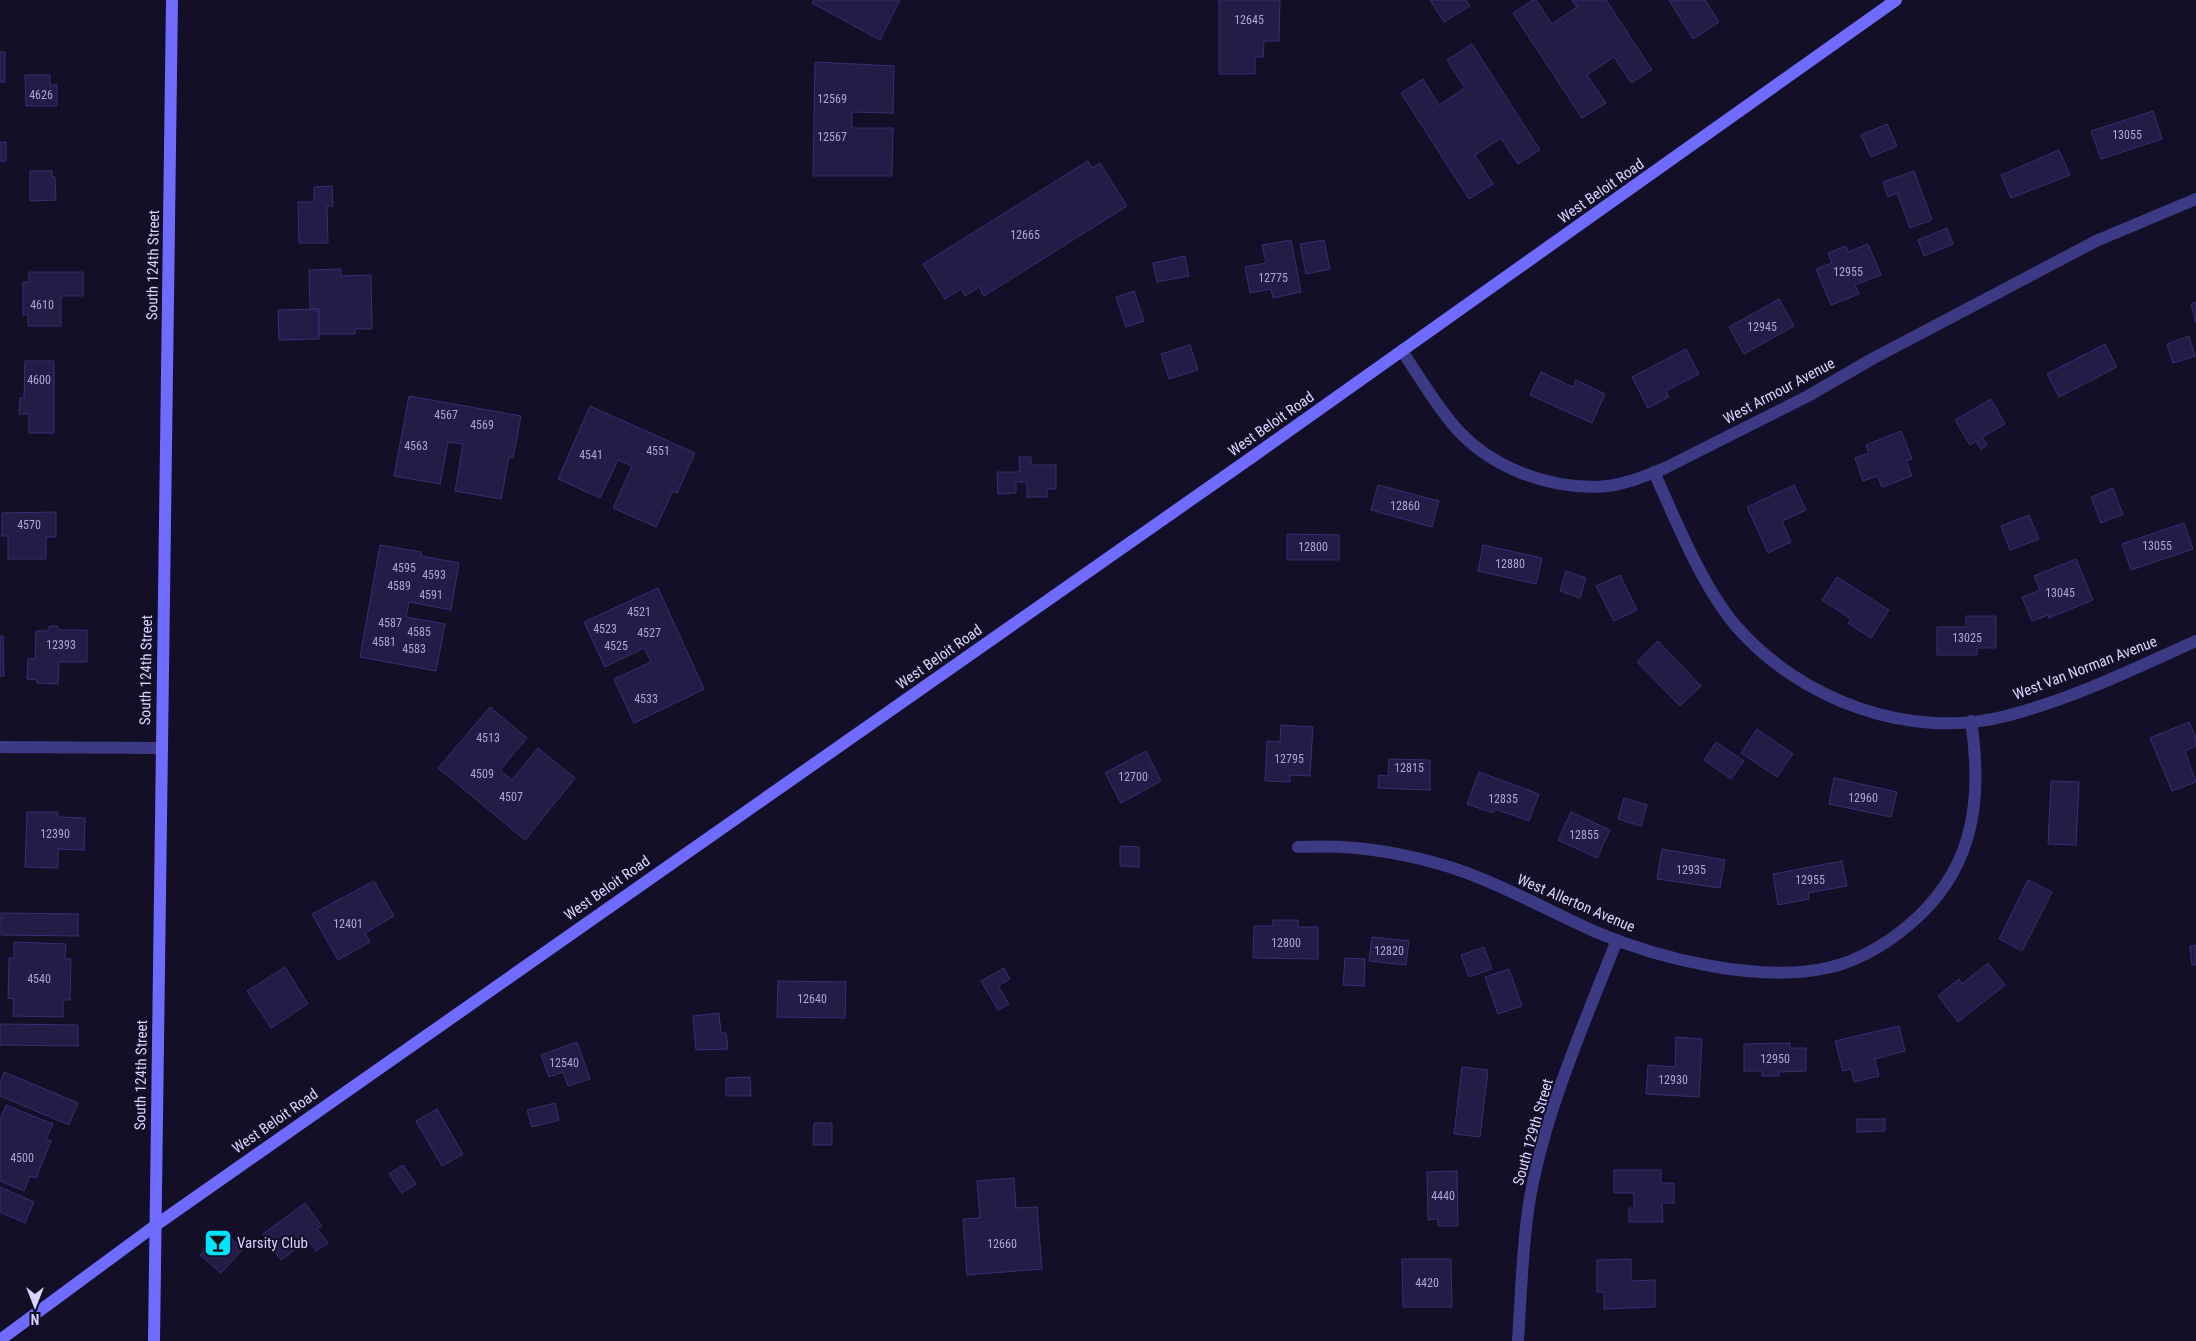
<svg xmlns="http://www.w3.org/2000/svg" width="2196" height="1341" font-family="'Roboto Condensed',sans-serif">
<rect width="100%" height="100%" fill="#130f26"/>
<g fill="#241b47" stroke="#3b2d73">
<path d="M814 0H900L880 40 812 3Z"/>
<path d="M1219 0H1280L1279 41H1264L1263 57H1255V74H1219Z"/>
<path d="M1430 0H1466L1470 6 1444 22Z"/>
<path d="M1533 0H1536L1552 24 1577 7 1572 0H1606L1652 70 1631 83 1614 57 1587 75 1606 103 1582 118 1513 13Z"/>
<path d="M1669 0H1705L1719 22 1693 39Z"/>
<path d="M1472 44 1540 150 1518 164 1501 138 1475 155 1493 184 1469 199 1401 93 1423 79 1439 105 1465 88 1447 60Z"/>
<rect x="0" y="52" width="5" height="30"/>
<path d="M815 62 894 66 893 113 852 112V128H893L892 176H813Z"/>
<path d="M25 75H50V85H57V106H26Z"/>
<path d="M2153 111 2162 139 2101 159 2091 131Z"/>
<path d="M1887 124 1897 146 1871 157 1861 135Z"/>
<rect x="0" y="142" width="6" height="19"/>
<path d="M2059 150 2070 175 2011 198 2001 175Z"/>
<path d="M1088 161 1092 168 1100 163 1127 206 984 296 979 287 965 296 961 289 945 299 923 264Z"/>
<path d="M30 171H52V177H55L56 200 30 201Z"/>
<path d="M1914 171 1932 220 1910 228 1897 193 1888 197 1883 182Z"/>
<path d="M332 186 333 206H327L328 243H299L298 202H314V187Z"/>
<path d="M1947 228 1953 244 1924 256 1918 240Z"/>
<path d="M1291 240 1301 292 1273 298 1271 289 1250 293 1245 267 1266 263 1262 245Z"/>
<path d="M1324 240 1330 269 1306 274 1300 244Z"/>
<path d="M1868 244 1881 275 1855 285 1859 294 1831 305 1816 269 1832 263 1828 253 1846 246 1848 252Z"/>
<path d="M1185 256 1189 276 1157 282 1153 263Z"/>
<path d="M341 269V276L371 275 372 329H355V334H319V309H310L309 270Z"/>
<path d="M29 272H83V296H61V326H28V315H23V282H29Z"/>
<path d="M1134 291 1144 321 1126 327 1116 297Z"/>
<path d="M1779 299 1794 326 1744 354 1729 327Z"/>
<path d="M2196 302V323L2191 304Z"/>
<path d="M318 309 319 339 279 340 278 310Z"/>
<path d="M2189 336 2195 356 2173 363 2167 344Z"/>
<path d="M2105 344 2117 367 2059 397 2047 374Z"/>
<path d="M1190 345 1198 370 1169 379 1161 354Z"/>
<path d="M1686 349 1699 374 1666 391 1669 397 1648 408 1632 377Z"/>
<path d="M25 361H54V433H29V414H19L20 398H24Z"/>
<path d="M1541 372 1573 387 1576 380 1605 394 1592 423 1530 395Z"/>
<path d="M409 396 521 416 513 458 509 457 501 499 455 491 463 444 448 442 440 484 394 476Z"/>
<path d="M1991 399 2005 424 1982 437 1987 445 1981 449 1976 441 1970 445 1955 420Z"/>
<path d="M590 406 695 453 677 493 673 491 656 527 613 508 632 466 618 460 600 498 558 479Z"/>
<path d="M1901 431 1912 459 1906 461 1912 476 1882 487 1877 476 1863 481 1855 458 1869 453 1866 445Z"/>
<path d="M1019 457H1031V465H1056V489H1047V497H1027V482H1016V493L998 494 997 472H1020Z"/>
<path d="M1378 485 1439 501 1432 527 1371 510Z"/>
<path d="M1794 485 1806 510 1782 521 1791 542 1768 553 1747 507Z"/>
<path d="M2113 488 2123 514 2101 523 2091 497Z"/>
<path d="M56 512V537H46V559H8V536H2V513Z"/>
<path d="M2029 515 2039 539 2010 550 2001 526Z"/>
<path d="M2184 523 2193 549 2131 570 2122 544Z"/>
<path d="M1287 534 1339 535V560H1287Z"/>
<path d="M380 545 421 552V556L459 563 451 610 409 602 406 617 445 624 436 671 360 657Z"/>
<path d="M1483 545 1542 558 1536 584 1478 571Z"/>
<path d="M2076 559 2093 600 2049 618 2048 615 2032 621 2022 597 2040 590 2034 576Z"/>
<path d="M1566 571 1586 578 1580 598 1560 591Z"/>
<path d="M1620 575 1637 610 1614 621 1596 586Z"/>
<path d="M1837 577 1889 610 1871 638 1848 623 1851 619 1822 600Z"/>
<path d="M658 588 704 689 634 723 614 679 651 662 644 648 605 667 584 622Z"/>
<path d="M1966 616H1996V648H1977V655H1937V627H1966Z"/>
<path d="M50 626H57L60 630H87V662H59L58 684 37 683V680L27 679 28 659H35L36 631H47Z"/>
<path d="M0 636H3L4 676H0Z"/>
<path d="M1658 641 1701 686 1680 706 1637 662Z"/>
<path d="M490 707 527 738 500 770 512 780 538 748 575 778 525 840 438 768Z"/>
<path d="M2189 722 2196 738V746L2185 751 2196 782 2172 791 2150 738Z"/>
<path d="M1281 725 1313 727 1310 776 1290 775V782L1265 781 1267 741 1280 742Z"/>
<path d="M1757 729 1793 754 1777 777 1741 753Z"/>
<path d="M1716 742 1744 761 1731 779 1704 760Z"/>
<path d="M1146 751 1161 781 1121 803 1105 773Z"/>
<path d="M1389 759 1430 760V790L1378 788 1379 775 1388 776Z"/>
<path d="M1479 772 1539 794 1529 821 1495 809 1493 813 1467 804Z"/>
<path d="M1834 778 1897 792 1891 817 1829 804Z"/>
<path d="M2051 781 2079 782 2076 845 2048 844Z"/>
<path d="M1624 798 1647 805 1641 826 1618 819Z"/>
<path d="M27 812H58V817L85 818 84 850 58 849V868L25 867Z"/>
<path d="M1571 812 1610 830 1597 858 1558 840Z"/>
<path d="M1120 846 1139 847V867L1120 866Z"/>
<path d="M1662 849 1725 860 1720 888 1657 879Z"/>
<path d="M1842 861 1847 886 1808 893 1809 899 1778 905 1773 874Z"/>
<path d="M2028 880 2052 892 2022 951 1999 939Z"/>
<path d="M374 881 394 916 365 933 370 942 338 960 312 914Z"/>
<path d="M1 913 78 914V936L1 935Z"/>
<path d="M1273 920H1298V927H1318V959L1253 958 1254 926H1273Z"/>
<path d="M1372 937 1409 941 1406 965 1369 961Z"/>
<path d="M14 942 66 944 65 959H71L70 1000H63V1017L13 1016 14 999 8 998 9 958H14Z"/>
<path d="M2196 945V965H2192L2190 946Z"/>
<path d="M1484 947 1492 969 1469 977 1461 955Z"/>
<path d="M1345 958 1365 959 1364 986 1343 985Z"/>
<path d="M1988 963 2005 985 1958 1022 1938 996 1959 979 1962 984Z"/>
<path d="M285 967 308 1004 271 1028 247 991Z"/>
<path d="M1004 968 1010 979 998 986 1009 1004 998 1010 981 981Z"/>
<path d="M1509 969 1522 1006 1498 1014 1485 977Z"/>
<path d="M778 981 846 982 845 1018 777 1017Z"/>
<path d="M719 1013 721 1033H726L728 1049 696 1050 693 1016Z"/>
<path d="M0 1024 78 1025V1046L0 1045Z"/>
<path d="M1899 1026 1905 1051 1875 1059 1879 1076 1854 1082 1851 1069 1843 1071 1835 1041Z"/>
<path d="M1676 1037 1702 1039 1699 1097 1646 1094 1648 1065 1675 1067Z"/>
<path d="M577 1042 590 1079 568 1086 563 1072 549 1077 541 1055Z"/>
<path d="M1790 1043V1048H1806V1071L1779 1072V1076H1762V1071H1744V1044Z"/>
<path d="M1462 1067 1488 1070 1480 1137 1454 1134Z"/>
<path d="M4 1072 78 1103 69 1125 0 1096V1083Z"/>
<path d="M750 1077 751 1096H726V1078Z"/>
<path d="M555 1103 559 1120 532 1127 527 1110Z"/>
<path d="M6 1105 53 1124 46 1139 51 1141 36 1178 30 1176 24 1191 0 1181V1120Z"/>
<path d="M437 1109 463 1154 442 1166 416 1121Z"/>
<path d="M1857 1119H1885V1131L1857 1132Z"/>
<path d="M814 1123H832V1145H813Z"/>
<path d="M403 1165 416 1184 402 1193 389 1174Z"/>
<path d="M1614 1170H1661V1183H1674V1203H1662L1663 1222H1629V1208H1634V1193H1614Z"/>
<path d="M1457 1171 1458 1226H1438V1219L1428 1220 1427 1172Z"/>
<path d="M1014 1178 1016 1208 1037 1207 1042 1269 967 1275 963 1219 980 1218 977 1181Z"/>
<path d="M0 1187 34 1202 25 1223 0 1212Z"/>
<path d="M305 1203 322 1226 317 1229 328 1243 316 1251 308 1240 281 1260 263 1234Z"/>
<path d="M222 1230 243 1249 221 1273 200 1255Z"/>
<path d="M1402 1259H1451L1452 1307H1403Z"/>
<path d="M1631 1259V1281L1655 1280V1307L1604 1309V1292H1597V1260Z"/>
</g>
<g fill="none" stroke-linecap="round" stroke-linejoin="round">
<g stroke="#3d3a85" stroke-width="12">
<path d="M1402 351C1419 376 1435 404 1455 427 1489 466 1543 487 1595 487 1619 487 1643 477 1665 468L1808 396 1872 359 2096 241 2196 199"/>
<path d="M1654 472C1676 521 1702 586 1736 626 1800 700 1910 741 2006 716 2072 699 2134 669 2196 641"/>
<path d="M0 747 162 748"/>
<path d="M1298 847C1351 844 1403 852 1453 868 1503 885 1549 911 1596 932 1659 959 1759 983 1827 968 1861 961 1895 939 1920 915 1976 861 1982 794 1971 721"/>
<path d="M1518 1341C1521 1295 1522 1249 1529 1204 1543 1116 1584 1024 1617 940"/>
</g>
<g stroke="#6f6bff" stroke-width="12">
<path d="M0 1340 156 1225 1255 455 1896 0"/>
<path d="M154 1341 172 0"/>
</g>
</g>
<defs>
<g id="bar-square" transform="scale(1.4375)"><rect x="-9" y="-9" width="18" height="18" rx="4" fill="#00e5ff" stroke="#130f26"/><path d="M-6-5H6L.8 .8V4.5H3.5V6h-7V4.5H-.8V.8Z" fill="#111"/></g>
</defs>
<g fill-rule="evenodd">
<use href="#bar-square" x="218" y="1243"/>
</g>
<g text-anchor="middle" stroke-width="4" stroke-linejoin="round" paint-order="stroke">
<g font-size="12" fill="#aca6d1">
<text x="1249" y="24">12645</text>
<text x="41" y="99">4626</text>
<text x="832" y="103">12569</text>
<text x="2127" y="139">13055</text>
<text x="832" y="141">12567</text>
<text x="1025" y="239">12665</text>
<text x="1848" y="276">12955</text>
<text x="1273" y="282">12775</text>
<text x="42" y="309">4610</text>
<text x="1762" y="331">12945</text>
<text x="39" y="384">4600</text>
<text x="446" y="419">4567</text>
<text x="482" y="429">4569</text>
<text x="416" y="450">4563</text>
<text x="658" y="455">4551</text>
<text x="591" y="459">4541</text>
<text x="1405" y="510">12860</text>
<text x="29" y="529">4570</text>
<text x="2157" y="550">13055</text>
<text x="1313" y="551">12800</text>
<text x="1510" y="568">12880</text>
<text x="404" y="572">4595</text>
<text x="434" y="579">4593</text>
<text x="399" y="590">4589</text>
<text x="2060" y="597">13045</text>
<text x="431" y="599">4591</text>
<text x="639" y="616">4521</text>
<text x="390" y="627">4587</text>
<text x="605" y="633">4523</text>
<text x="419" y="636">4585</text>
<text x="649" y="637">4527</text>
<text x="1967" y="642">13025</text>
<text x="384" y="646">4581</text>
<text x="61" y="649">12393</text>
<text x="616" y="650">4525</text>
<text x="414" y="653">4583</text>
<text x="646" y="703">4533</text>
<text x="488" y="742">4513</text>
<text x="1289" y="763">12795</text>
<text x="1409" y="772">12815</text>
<text x="482" y="778">4509</text>
<text x="1133" y="781">12700</text>
<text x="511" y="801">4507</text>
<text x="1863" y="802">12960</text>
<text x="1503" y="803">12835</text>
<text x="55" y="838">12390</text>
<text x="1584" y="839">12855</text>
<text x="1691" y="874">12935</text>
<text x="1810" y="884">12955</text>
<text x="348" y="928">12401</text>
<text x="1286" y="947">12800</text>
<text x="1389" y="955">12820</text>
<text x="39" y="983">4540</text>
<text x="812" y="1003">12640</text>
<text x="1775" y="1063">12950</text>
<text x="564" y="1067">12540</text>
<text x="1673" y="1084">12930</text>
<text x="22" y="1162">4500</text>
<text x="1443" y="1200">4440</text>
<text x="1002" y="1248">12660</text>
<text x="1427" y="1287">4420</text>
</g>
<g font-size="15" fill="#d9d4ff" stroke="#130f26">
<text transform="translate(1601 191) rotate(-35)" y="5">West Beloit Road</text>
<text transform="translate(153 265) rotate(-89)" y="5">South 124th Street</text>
<text transform="translate(1779 391) rotate(-28)" y="5">West Armour Avenue</text>
<text transform="translate(1271 424) rotate(-35)" y="5">West Beloit Road</text>
<text transform="translate(939 657) rotate(-35)" y="5">West Beloit Road</text>
<text transform="translate(2085 668) rotate(-21)" y="5">West Van Norman Avenue</text>
<text transform="translate(146 670) rotate(-89)" y="5">South 124th Street</text>
<text transform="translate(607 888) rotate(-35)" y="5">West Beloit Road</text>
<text transform="translate(1576 903) rotate(23)" y="5">West Allerton Avenue</text>
<text transform="translate(141 1075) rotate(-89)" y="5">South 124th Street</text>
<text transform="translate(275 1121) rotate(-35)" y="5">West Beloit Road</text>
<text transform="translate(1533 1132) rotate(-74)" y="5">South 129th Street</text>
</g>
<g font-size="15" fill="#d9d4ff" stroke="#130f26" text-anchor="start">
<text x="237" y="1248">Varsity Club</text>
</g>
</g>
<g transform="translate(35 1306) rotate(180)" stroke="#130f26" stroke-width="4" paint-order="stroke">
<path d="M0-4L9 19L0 12L-9 19Z" fill="#d9d4ff"/>
<text y="-8" font-size="14" font-weight="bold" text-anchor="middle" fill="#d9d4ff">N</text>
</g>
</svg>
